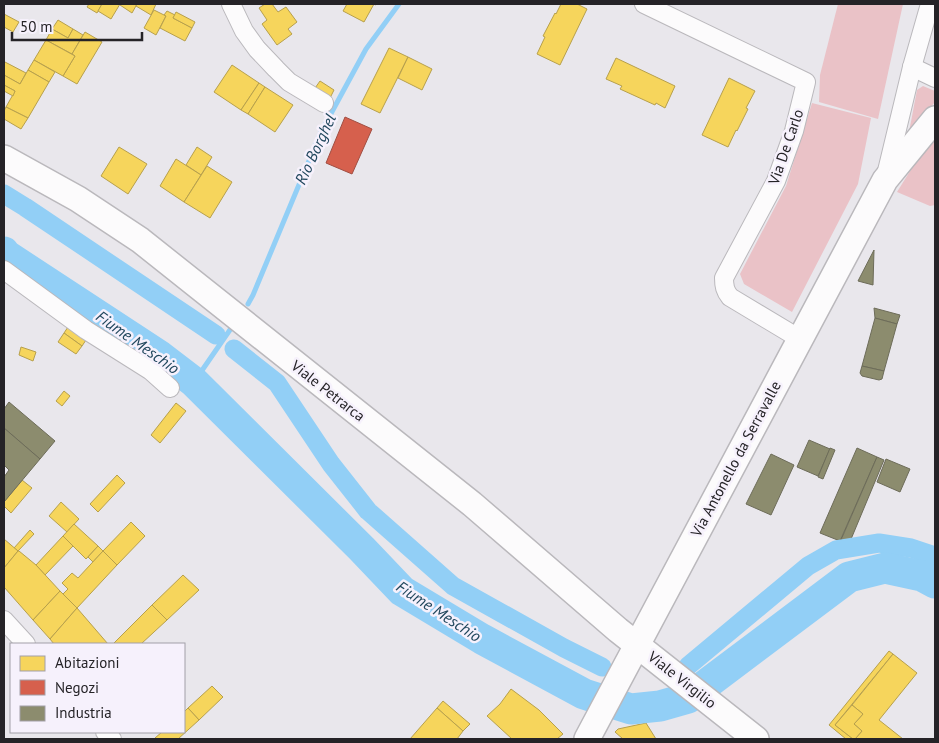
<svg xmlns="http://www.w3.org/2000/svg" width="939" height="743" font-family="'PT Sans',sans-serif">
<rect width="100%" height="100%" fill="#e9e7ec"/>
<g fill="#eac2c7">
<path d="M838 4H903L878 119 819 102 820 75Z"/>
<path d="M923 86 935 91V102L910 132H909L917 90Z"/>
<path d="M812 103 871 118 858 184 792 312 744 284 740 274 786 186Z"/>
<path d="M935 136V205L930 206 897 192 912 168Z"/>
</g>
<g fill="#f6d55c" stroke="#b7a04c">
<path d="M89 4H102L97 13 87 7Z"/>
<path d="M102 4H120L111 19 98 11Z"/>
<path d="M120 4H137L132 13 120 5Z"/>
<path d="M137 4H156L151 15 136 6Z"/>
<path d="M265 4H272L278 12 286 7 297 22 288 29 292 34 277 45 262 24 267 20 259 8Z"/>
<path d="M347 4H376V5L374 4 364 22 343 11Z"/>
<path d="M561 4H577L587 9 560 65 537 54 545 37 543 36 555 13 556 14Z"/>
<path d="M154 10 166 16 156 35 144 28Z"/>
<path d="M167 11 175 15 173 18 192 28 185 41 160 28 166 16 164 15Z"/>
<path d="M176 12 195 22 192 28 173 18Z"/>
<path d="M4 14 19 22 13 32 4 27Z"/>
<path d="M58 20 73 29 68 38 52 29Z"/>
<path d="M52 29 68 38 73 29 83 35 72 54 46 40Z"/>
<path d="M85 32 102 42 77 84 63 76 75 56 72 54Z"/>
<path d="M46 40 75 56 63 76 34 60Z"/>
<path d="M389 48 408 57 380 113 361 104Z"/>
<path d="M408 57 432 69 422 90 398 78Z"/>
<path d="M616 58 675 86 665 108 656 103 655 105 620 89 622 86 606 79Z"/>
<path d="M34 60 55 72 49 82 28 70Z"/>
<path d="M5 62 26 73 20 84 4 75V64Z"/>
<path d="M232 65 259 83 241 110 214 92Z"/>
<path d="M28 70 49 82 28 118 6 107 15 91 4 85V75L20 84Z"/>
<path d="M729 78 755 91 746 108 748 109 737 131 736 130 728 147 702 135Z"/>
<path d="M320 81 334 90 329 100 313 91Z"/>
<path d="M259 83 265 87 248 114 241 110Z"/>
<path d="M4 85 15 91 13 96 4 91Z"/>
<path d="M265 87 293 105 275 132 248 114Z"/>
<path d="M6 107 28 118 21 129 4 119V111Z"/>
<path d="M119 147 147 164 128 194 101 176Z"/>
<path d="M197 147 212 157 201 175 186 165Z"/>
<path d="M176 159 201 175 184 202 160 186Z"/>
<path d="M207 166 232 182 210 218 184 202Z"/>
<path d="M70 324 88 337 82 346 64 333Z"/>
<path d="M64 333 82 346 76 354 58 342Z"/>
<path d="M21 347 36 352 33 361 19 355Z"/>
<path d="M64 391 70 396 62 406 56 401Z"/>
<path d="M176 403 186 411 160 443 151 435Z"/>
<path d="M117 475 125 483 98 512 90 504Z"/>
<path d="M22 480 32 488 11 513 4 506V502Z"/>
<path d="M61 502 79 519 67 532 49 516Z"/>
<path d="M131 522 145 536 117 565 103 551Z"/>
<path d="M74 524 98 546 86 559 63 536Z"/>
<path d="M30 530 34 534 18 551 14 548Z"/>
<path d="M63 536 73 546 45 575 36 565Z"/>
<path d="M4 539 18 551 4 568Z"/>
<path d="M98 546 103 551 93 562 88 557Z"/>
<path d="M18 551H19L36 565 60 591 33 620 4 587V568Z"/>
<path d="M103 551 117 565 77 608 63 594 68 589 62 583 72 573 78 578Z"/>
<path d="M183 575 199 590 167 620 152 605Z"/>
<path d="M60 591 77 608 50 639 33 620Z"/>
<path d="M152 605 167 620 141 644H113Z"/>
<path d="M77 608 108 644H54L50 639Z"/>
<path d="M889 651 893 654 835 725 853 739H846L829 725Z"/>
<path d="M893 654 917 673 879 720 903 739H855L862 731 854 724 863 714 852 705Z"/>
<path d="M212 686 223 697 199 720 188 708Z"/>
<path d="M511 689 539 710 563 734 557 739H512L487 716 500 704Z"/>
<path d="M443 701 470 724 463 731 437 708Z"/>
<path d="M852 705 863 714 854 724 862 731 855 739H853L835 725Z"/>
<path d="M188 708 199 720 178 739H156L155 738 162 732H184V712Z"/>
<path d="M437 708 463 731 457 739H410Z"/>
<path d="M646 723 656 739H623L615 732 618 729Z"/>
</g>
<path fill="#d6604d" stroke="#a14e42" d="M345 117 372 129 352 174 326 163Z"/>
<g fill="#8c8c6e" stroke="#6d6c59">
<path d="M874 250 873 285 858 281Z"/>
<path d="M874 308 900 315 897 324 875 318Z"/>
<path d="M875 318 897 324 884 371 862 366Z"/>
<path d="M862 366 884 371 882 379 879 380 862 376 860 373Z"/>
<path d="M9 402 55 441 40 459 4 428V409Z"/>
<path d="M4 428 40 459 4 502V477L9 470 4 465Z"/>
<path d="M809 440 830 449 818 476 797 467Z"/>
<path d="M830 448 835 450 823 479 818 477Z"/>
<path d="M857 448 877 457 840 541 820 533Z"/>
<path d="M771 454 794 465 771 515 746 504Z"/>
<path d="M877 457 884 460 849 544 841 540Z"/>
<path d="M886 459 910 469 900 492 877 482Z"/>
</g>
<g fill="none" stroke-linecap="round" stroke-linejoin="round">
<g stroke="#92cff6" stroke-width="5">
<path d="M248 304 253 295 321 132 366 49 399 4"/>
<path d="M194 382 234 324"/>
</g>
<g stroke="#92cff6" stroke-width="19">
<path d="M4 194 25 207 216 335"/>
<path d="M234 349 277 383 331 464 368 511 453 586 564 648 602 667"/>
<path d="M688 666 808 566 836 550 879 543 911 548 935 556"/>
</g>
<path stroke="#92cff6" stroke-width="31" d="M4 252 6 255 160 356 194 382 362 549 402 591 482 639 584 694 631 709 660 706 688 698 849 577 885 568 922 576 935 583"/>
<g stroke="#bab8bc" stroke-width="20">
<g id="street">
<path d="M231 4 244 31 257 49 276 69 289 82 324 103"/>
<path d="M644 4 806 82 794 131 776 181 724 278C724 286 725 291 730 297L800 339"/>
<path d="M912 67 935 78"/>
<path d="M886 175 912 67 930 4"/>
<path d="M4 270 86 330 151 371 170 388"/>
<path d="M4 620 26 644"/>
<path d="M105 732 112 739"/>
</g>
</g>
<g stroke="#bab8bc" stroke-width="28">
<g id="secondary">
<path d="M4 158 78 199 140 240 472 504 618 630 756 739"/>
<path d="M587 739 885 180 935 119"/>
</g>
</g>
<use href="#street" stroke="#fcfbfc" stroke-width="18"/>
<use href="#secondary" stroke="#fcfbfc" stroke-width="25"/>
</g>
<g text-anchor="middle" stroke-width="5" stroke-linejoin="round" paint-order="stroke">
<g font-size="15" fill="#252327" stroke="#f6f1fc">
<text transform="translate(786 147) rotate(-71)" y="5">Via De Carlo</text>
<text transform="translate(328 391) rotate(38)" y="5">Viale Petrarca</text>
<text transform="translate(736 459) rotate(-62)" y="5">Via Antonello da Serravalle</text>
<text transform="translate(682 680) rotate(38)" y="5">Viale Virgilio</text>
</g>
<g font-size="16" font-style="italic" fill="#21475d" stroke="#f6f1fc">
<text transform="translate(315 149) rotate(-65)" y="6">Rio Borghel</text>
<text transform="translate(138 342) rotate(35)" y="6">Fiume Meschio</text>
<text transform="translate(439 611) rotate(33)" y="6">Fiume Meschio</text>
</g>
</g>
<rect width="939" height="743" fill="none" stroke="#252327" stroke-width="10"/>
<rect x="10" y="643" width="175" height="90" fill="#f6f1fc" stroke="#a29fa7"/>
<rect x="20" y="656" width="25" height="15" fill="#f6d55c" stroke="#a29fa7"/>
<text x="55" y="668" font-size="15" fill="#252327">Abitazioni</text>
<rect x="20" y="680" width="25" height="15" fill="#d6604d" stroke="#a29fa7"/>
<text x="55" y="693" font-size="15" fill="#252327">Negozi</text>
<rect x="20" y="706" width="25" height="15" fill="#8c8c6e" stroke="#a29fa7"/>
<text x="55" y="718" font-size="15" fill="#252327">Industria</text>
<path d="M12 32v8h130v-8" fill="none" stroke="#252327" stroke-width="2.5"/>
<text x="20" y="32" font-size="15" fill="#252327" stroke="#f6f1fc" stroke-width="4" paint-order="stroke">50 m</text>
</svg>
